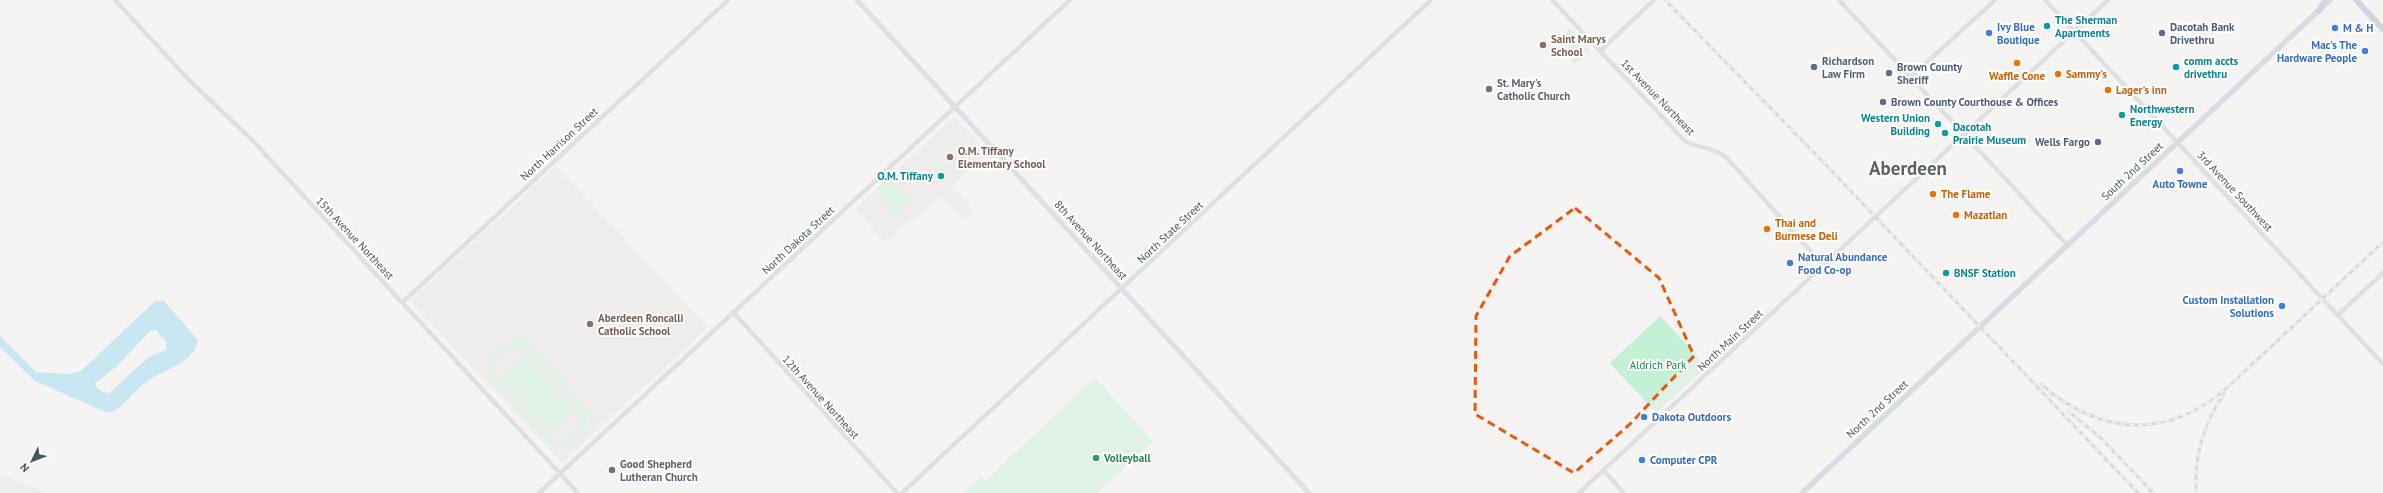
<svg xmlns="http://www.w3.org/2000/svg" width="2383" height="493" font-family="'PT Sans',sans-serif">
<rect width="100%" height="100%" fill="#f5f3f3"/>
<g fill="#e6e4e5">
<path d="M954 117 988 153 952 186 974 211 964 220 941 196 913 222 910 220 886 243 855 209Z"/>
<path d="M556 166 708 327 562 463 410 301Z"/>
<path d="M0 473 47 493H0Z"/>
</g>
<g fill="#c3f1d5" fill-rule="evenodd">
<path d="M1570 28 1590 50 1575 64 1571 61 1577 55 1560 37Z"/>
<path d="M889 178 910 201 896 214 875 191Z"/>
<path d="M1660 316 1707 366 1656 413 1610 363Z"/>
<path d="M521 333 597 420 593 423 587 417 585 430 577 441 566 446 550 444 541 437 490 378C485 357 500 340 521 342L517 337ZM518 347C530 350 575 399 580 411 584 422 580 436 568 439 561 442 554 441 548 436L495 376V365L498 356 507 349Z"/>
<path d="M526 355 575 411 550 433 501 377Z"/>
<path d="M1095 378 1153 441 1097 493H963L981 476 985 481Z"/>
</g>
<path fill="#90daee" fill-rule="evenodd" d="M155 301H164L198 340C195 363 162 370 146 382 134 390 121 411 108 413L35 381 0 347V336L36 372 70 374 81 371ZM156 330 167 343 166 350 149 357 109 393C102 393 96 389 95 383L116 367 150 331Z"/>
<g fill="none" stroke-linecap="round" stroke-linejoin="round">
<g stroke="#c1cad2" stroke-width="4.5">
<path d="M115 0 188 79 252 140 578 493"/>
<path d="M1552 0 1684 140C1696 149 1713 146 1726 157L1823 265"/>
<path d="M1839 0 2067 245"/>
<path d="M2045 0 2383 364"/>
<path d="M1600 51 1654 0"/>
<path d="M1911 77 1995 0"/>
<path d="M403 302 728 0"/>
<path d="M733 312 897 493"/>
<path d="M2338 315 2383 273"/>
<path d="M1603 470 1624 493"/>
<path d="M539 493 1070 0"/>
<path d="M902 493 1431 0"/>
<path d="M1579 493 2108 0"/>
</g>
<path stroke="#c1cbd6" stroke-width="5" d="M857 0 1309 493"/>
<path stroke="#b3c2d1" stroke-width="5.5" d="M1802 493 2330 0"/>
<g stroke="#9fb4c9" stroke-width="6">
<path d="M2356 0 2383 29"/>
<path d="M2319 11 2325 0"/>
</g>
<g stroke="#b5b8bd" stroke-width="3">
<g id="rail">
<path d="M1665 0 1827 166 2138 493"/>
<path d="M2041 384C2100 436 2168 440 2228 387L2383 242"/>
<path d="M2068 411 2100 437 2153 493"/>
<path d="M2196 493C2194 457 2204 423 2224 394"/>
</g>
</g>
<use href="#rail" stroke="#fff" stroke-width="1.5" stroke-dasharray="4.5" stroke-linecap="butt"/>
</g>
<path d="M0 0H2383V493H0ZM1575 208 1659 278 1694 356 1630 424 1574 473 1475 414 1476 316 1510 256Z" fill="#f5f3f3" fill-opacity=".55" fill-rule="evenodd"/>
<path fill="none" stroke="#e8590c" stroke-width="3" stroke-dasharray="8 5" stroke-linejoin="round" d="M1575 208 1659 278 1694 356 1630 424 1574 473 1475 414 1476 316 1510 256Z"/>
<g fill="#0f9aa8" stroke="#fff" stroke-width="1.5">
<circle cx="2047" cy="26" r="4"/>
<circle cx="2176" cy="67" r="4"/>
<circle cx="2122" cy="115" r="4"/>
<circle cx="1938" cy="124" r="4"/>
<circle cx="1945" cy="133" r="4"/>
<circle cx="941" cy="176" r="4"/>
<circle cx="1946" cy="273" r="4"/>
</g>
<g fill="#3f7fe0" stroke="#fff" stroke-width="1.5">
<circle cx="2335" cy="28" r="4"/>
<circle cx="1989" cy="33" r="4"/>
<circle cx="2365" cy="51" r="4"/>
<circle cx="2180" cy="171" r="4"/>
<circle cx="1790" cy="263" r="4"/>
<circle cx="2282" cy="306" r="4"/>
<circle cx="1644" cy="417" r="4"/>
<circle cx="1642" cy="460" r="4"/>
</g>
<g fill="#5c6f8a" stroke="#fff" stroke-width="1.5">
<circle cx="2162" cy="33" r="4"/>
<circle cx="1814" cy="67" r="4"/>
<circle cx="1889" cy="73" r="4"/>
<circle cx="1883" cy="102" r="4"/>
<circle cx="2098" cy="142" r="4"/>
</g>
<g fill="#8d6e63" stroke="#fff" stroke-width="1.5">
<circle cx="1543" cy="45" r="4"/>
<circle cx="950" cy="157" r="4"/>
<circle cx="590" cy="324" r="4"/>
</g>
<g fill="#e8710a" stroke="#fff" stroke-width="1.5">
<circle cx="2017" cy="63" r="4"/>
<circle cx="2058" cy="74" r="4"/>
<circle cx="2108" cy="90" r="4"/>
<circle cx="1933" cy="194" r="4"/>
<circle cx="1956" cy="215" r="4"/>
<circle cx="1767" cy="229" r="4"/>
</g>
<g fill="#6b7280" stroke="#fff" stroke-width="1.5">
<circle cx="1489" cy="89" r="4"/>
<circle cx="612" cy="470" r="4"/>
</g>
<circle fill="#2e9e5b" stroke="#fff" stroke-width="1.5" cx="1096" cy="458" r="4"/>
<g text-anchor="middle" stroke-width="4" stroke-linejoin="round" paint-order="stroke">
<g font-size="11" font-weight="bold" fill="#0d838f" stroke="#fff" text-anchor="start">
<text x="2055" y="24">The Sherman<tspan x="2055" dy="13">Apartments</tspan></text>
<text x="2184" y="65">comm accts<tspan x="2184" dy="13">drivethru</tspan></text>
<text x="2130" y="113">Northwestern<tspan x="2130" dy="13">Energy</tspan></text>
<text x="1930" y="122" text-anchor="end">Western Union<tspan x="1930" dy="13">Building</tspan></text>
<text x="1953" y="131">Dacotah<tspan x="1953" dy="13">Prairie Museum</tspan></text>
<text x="933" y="180" text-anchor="end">O.M. Tiffany</text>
<text x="1954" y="277">BNSF Station</text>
</g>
<g font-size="11" font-weight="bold" fill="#366cbe" stroke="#fff" text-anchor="start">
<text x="1997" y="31">Ivy Blue<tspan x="1997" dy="13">Boutique</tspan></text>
<text x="2343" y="32">M &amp; H</text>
<text x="2357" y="49" text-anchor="end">Mac's The<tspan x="2357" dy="13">Hardware People</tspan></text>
<text x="2180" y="188" text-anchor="middle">Auto Towne</text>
<text x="1798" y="261">Natural Abundance<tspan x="1798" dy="13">Food Co-op</tspan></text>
<text x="2274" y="304" text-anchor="end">Custom Installation<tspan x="2274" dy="13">Solutions</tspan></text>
<text x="1652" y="421">Dakota Outdoors</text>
<text x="1650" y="464">Computer CPR</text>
</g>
<g font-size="11" font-weight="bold" fill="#4e5e75" stroke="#fff" text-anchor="start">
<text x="2170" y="31">Dacotah Bank<tspan x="2170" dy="13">Drivethru</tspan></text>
<text x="1822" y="65">Richardson<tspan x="1822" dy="13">Law Firm</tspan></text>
<text x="1897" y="71">Brown County<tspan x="1897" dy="13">Sheriff</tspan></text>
<text x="1891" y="106">Brown County Courthouse &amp; Offices</text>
<text x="2090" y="146" text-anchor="end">Wells Fargo</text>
</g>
<g font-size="11" font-weight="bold" fill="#785e54" stroke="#fff" text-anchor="start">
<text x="1551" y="43">Saint Marys<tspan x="1551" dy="13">School</tspan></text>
<text x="958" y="155">O.M. Tiffany<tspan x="958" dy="13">Elementary School</tspan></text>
<text x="598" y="322">Aberdeen Roncalli<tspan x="598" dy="13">Catholic School</tspan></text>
</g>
<g font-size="11" font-weight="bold" fill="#c56008" stroke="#fff" text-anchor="start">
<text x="2066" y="78">Sammy's</text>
<text x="2017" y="80" text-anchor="middle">Waffle Cone</text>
<text x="2116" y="94">Lager's inn</text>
<text x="1941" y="198">The Flame</text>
<text x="1964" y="219">Mazatlan</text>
<text x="1775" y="227">Thai and<tspan x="1775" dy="13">Burmese Deli</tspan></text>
</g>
<g font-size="11" font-weight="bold" fill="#5b616d" stroke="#fff" text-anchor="start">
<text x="1497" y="87">St. Mary's<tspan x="1497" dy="13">Catholic Church</tspan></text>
<text x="620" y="468">Good Shepherd<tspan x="620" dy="13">Lutheran Church</tspan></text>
</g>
<g font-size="11" fill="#4a5661" stroke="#fff">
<text transform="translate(1658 97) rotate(46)" y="4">1st Avenue Northeast</text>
<text transform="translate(559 144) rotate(-43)" y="4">North Harrison Street</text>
<text transform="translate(2132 171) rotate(-43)" y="4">South 2nd Street</text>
<text transform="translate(2235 191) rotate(47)" y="4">3rd Avenue Southwest</text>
<text transform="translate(1170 232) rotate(-43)" y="4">North State Street</text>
<text transform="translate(355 238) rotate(47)" y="4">15th Avenue Northeast</text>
<text transform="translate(798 240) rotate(-43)" y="4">North Dakota Street</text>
<text transform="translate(1091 240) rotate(48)" y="4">8th Avenue Northeast</text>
<text transform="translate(1730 340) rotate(-43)" y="4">North Main Street</text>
<text transform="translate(821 397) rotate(48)" y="4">12th Avenue Northeast</text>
<text transform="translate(1877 409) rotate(-43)" y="4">North 2nd Street</text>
</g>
<g font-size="11" fill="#17864f" stroke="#fff">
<text x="1658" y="369">Aldrich Park</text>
</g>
<g font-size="11" font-weight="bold" fill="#27864d" stroke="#fff" text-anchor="start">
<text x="1104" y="462">Volleyball</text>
</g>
<g font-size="19" font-weight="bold" fill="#5f6368" stroke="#fff">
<text x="1908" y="175">Aberdeen</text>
</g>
</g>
<g transform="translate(32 461) rotate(227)" stroke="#ffffff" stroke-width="3" paint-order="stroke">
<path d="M0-3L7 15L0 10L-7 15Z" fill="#4a5661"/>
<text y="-6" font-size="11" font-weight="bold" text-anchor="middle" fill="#4a5661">N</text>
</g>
</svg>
